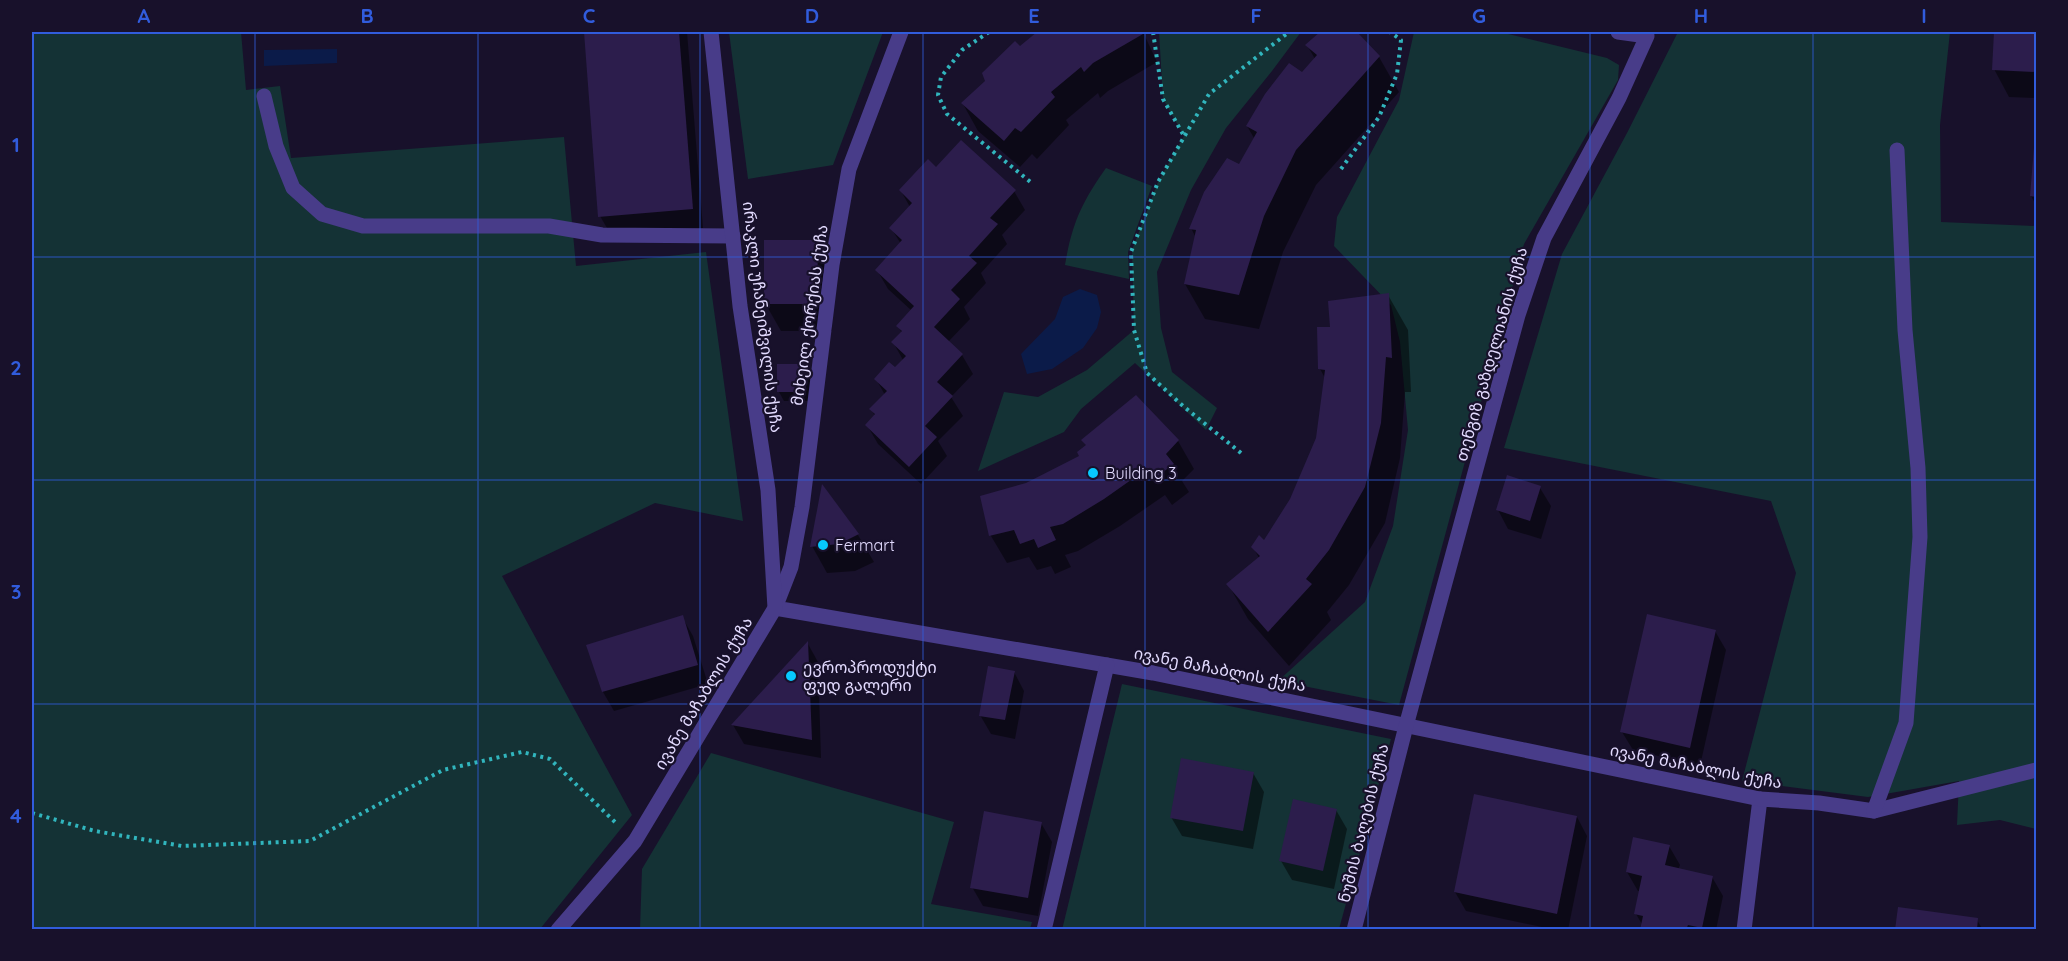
<svg xmlns="http://www.w3.org/2000/svg" width="2068" height="961" font-family="Quicksand,'Noto Sans Georgian',sans-serif">
<rect width="100%" height="100%" fill="#18112b"/>
<g fill="#143235">
<path d="M32 32H241L246 90 280 86 291 158 564 137 576 266 706 252 743 521 655 503 502 576 632 815 540 929H32Z"/>
<path d="M729 32H883L833 165 748 179Z"/>
<path d="M1159 32H1301L1272 71 1226 128 1191 190 1157 272 1161 328 1172 372 1217 408 1206 430 1135 363 1081 409 1064 432 978 471 1004 392 1038 397 1087 370 1134 330 1132 250 1158 182 1184 136 1163 99Z"/>
<path d="M1414 32H1500L1607 58 1619 65 1618 80 1524 244 1399 705 1278 681 1365 602 1393 526 1408 430 1400 342 1391 305 1334 246 1337 217 1399 100Z"/>
<path d="M1678 32H1950L1940 125 1941 222 2036 226V829L2000 820 1957 825 1959 781 1868 797 1742 781 1796 573 1771 501 1504 448 1562 254 1627 133Z"/>
<path d="M1106 168 1152 186 1128 252 1129 279 1065 265C1072 223 1082 202 1106 168Z"/>
<path d="M1122 684 1391 739 1339 929 1062 930Z"/>
<path d="M711 753 954 822 931 904 1032 922 1030 929H640L642 869Z"/>
</g>
<g fill="#0b1b49">
<path d="M337 49V63L264 66V50Z"/>
<path d="M1080 289 1097 295 1101 312 1097 328 1083 348 1052 369 1027 374 1021 354 1055 319 1063 297Z"/>
</g>
<g fill="#0007">
<path d="M585 32H687L703 228 611 235 600 216Z"/>
<path d="M1039 32H1143L1157 62 1108 91 1100 98 1098 93 1066 120 1069 125 1037 159 1032 154 1020 167 978 131 963 104Z"/>
<path d="M1322 32H1355L1379 57 1399 92 1316 185 1283 252 1259 329 1205 319 1185 284 1196 238 1191 228 1239 166 1254 138 1247 126 1303 74 1315 59 1307 45Z"/>
<path d="M1996 32H2036V98L2009 97 1994 69Z"/>
<path d="M2036 134V205L2031 196Z"/>
<path d="M936 169 1014 191 1025 210 1002 235 1007 244 981 273 986 283 964 307 970 319 948 342 962 355 973 374 951 397 963 416 938 441 947 456 921 484 878 444 867 425 875 416 871 409 885 395 876 379 895 369 903 360 893 342 902 333 898 326 912 311 888 289 877 270 901 244 891 228 910 207 901 191Z"/>
<path d="M817 242 833 269 832 331H781L765 303Z"/>
<path d="M1388 295 1408 330 1411 392H1405L1400 458 1385 523 1349 585 1327 612 1331 620 1289 666 1248 619 1228 584 1259 558 1253 547 1264 542 1291 499 1317 438 1325 378 1320 369 1331 329Z"/>
<path d="M805 365 810 375V401H784L779 392Z"/>
<path d="M1136 397 1178 441 1194 469 1182 481 1189 492 1172 505 1165 495 1120 526 1078 551 1065 555 1071 567 1055 574 1051 566 1037 570 1029 557 1007 563 991 536 982 497 1027 484 1081 457 1087 446 1083 440Z"/>
<path d="M823 488 858 535 874 562 855 571 827 573 812 546Z"/>
<path d="M1540 488 1551 506 1541 539 1508 529 1498 510Z"/>
<path d="M682 617 693 636 708 684 614 711 603 692 588 646Z"/>
<path d="M1715 631 1726 650 1700 766 1633 750 1622 732Z"/>
<path d="M808 644 818 662 821 758 744 744 733 725Z"/>
<path d="M1014 672 1024 691 1015 739 991 734 980 715Z"/>
<path d="M1253 773 1264 792 1253 849 1182 836 1171 817Z"/>
<path d="M1336 810 1347 829 1334 889 1292 880 1281 861Z"/>
<path d="M1577 817 1587 836 1568 930H1556L1466 911 1455 892Z"/>
<path d="M1041 823 1052 842 1038 916 983 906 972 887Z"/>
<path d="M1669 846 1680 865 1678 870 1712 877 1723 896 1716 930H1642L1643 926 1636 914 1641 891H1638L1627 872Z"/>
<path d="M1977 920 1983 930H1897Z"/>
</g>
<g fill="#2c1d4c">
<path d="M584 32H679L693 209 598 217Z"/>
<path d="M1037 32H1142L1143 34 1093 63 1084 72 1081 67 1051 92 1055 97 1021 132 1015 128 1004 141 961 103 985 81 982 73 1015 41 1020 46Z"/>
<path d="M1320 32H1357L1380 56 1296 150 1264 216 1239 295 1184 284 1196 230 1189 229 1204 192 1227 158 1239 164 1257 132 1246 126 1265 94 1289 63 1302 72 1317 55 1305 45Z"/>
<path d="M1994 32H2036V72L1992 70Z"/>
<path d="M2035 135H2036V197L2030 196Z"/>
<path d="M961 140 1016 190 990 218 998 224 969 256 977 263 951 290 960 299 934 327 963 354 937 382 953 396 925 426 937 437 909 467 865 425 875 414 869 409 887 391 874 379 889 362 895 367 906 356 891 342 902 331 896 326 914 306 875 270 902 240 889 228 912 203 899 190 928 159 936 167Z"/>
<path d="M764 240H818L817 304H764Z"/>
<path d="M1389 293 1392 358 1386 357 1381 423 1365 487 1329 550 1306 579 1312 584 1268 632 1226 584 1260 556 1251 547 1259 535 1264 540 1290 499 1316 438 1325 370 1318 369 1317 327H1330L1328 301Z"/>
<rect x="777" y="364" width="29" height="28"/>
<path d="M1136 395 1179 440 1166 454 1174 464 1155 478 1148 468 1104 499 1063 524 1050 527 1056 540 1038 548 1034 539 1020 544 1014 530 989 536 980 496 1026 483 1079 456 1077 452 1086 445 1081 440Z"/>
<path d="M1507 475 1541 486 1530 521 1496 510Z"/>
<path d="M822 484 859 534 839 544 810 547Z"/>
<path d="M1647 614 1716 630 1690 748 1620 732Z"/>
<path d="M683 615 698 665 602 692 586 645Z"/>
<path d="M808 641 812 740 731 725Z"/>
<path d="M988 666 1015 671 1005 720 979 716Z"/>
<path d="M1181 758 1254 772 1243 831 1170 818Z"/>
<path d="M1474 794 1577 816 1557 914 1454 892Z"/>
<path d="M1293 799 1337 809 1323 871 1279 861Z"/>
<path d="M984 811 1042 822 1028 898 970 888Z"/>
<path d="M1633 837 1670 845 1665 865 1713 876 1702 928 1688 925 1686 930H1640L1643 916 1634 914 1642 876 1626 872Z"/>
<path d="M1898 907 1978 918 1977 930H1895Z"/>
</g>
<g fill="none" stroke-linecap="round" stroke-linejoin="round">
<g stroke="#31b5bd" stroke-width="4" stroke-dasharray="3 4.5" stroke-linecap="butt">
<path d="M989 32 962 50 941 77 938 95 947 114 1033 184"/>
<path d="M1153 32 1163 99 1184 136"/>
<path d="M1341 169 1379 117 1397 74 1401 40 1390 32"/>
<path d="M1241 453 1183 406 1147 373 1134 330 1131 252 1158 182 1209 94 1289 32"/>
<path d="M32 813 95 831 182 846 310 841 443 770 522 752 550 759 617 824"/>
</g>
<g stroke="#483c89" stroke-width="15">
<path d="M264 96 276 146 293 188 322 214 363 226H549L602 235 733 236"/>
<path d="M1744 930 1760 799"/>
</g>
<g stroke="#483c89" stroke-width="15">
<path d="M901 32 849 169 832 265 802 507 791 567 775 608 1153 673 1760 799 1819 803 1874 811 2036 770"/>
<path d="M1874 811 1906 723 1920 537 1918 468 1905 330 1897 150"/>
<path d="M1044 930 1107 665"/>
<path d="M1354 930 1406 726 1518 315 1544 238 1619 98 1647 36 1618 32"/>
</g>
<path stroke="#483c89" stroke-width="15" d="M558 930 635 841 775 608 768 490 740 306 711 32"/>
</g>
<path fill="none" stroke="#315cdc" stroke-width="1.5" stroke-opacity="0.55" d="M255 32V930M478 32V930M700 32V930M923 32V930M1145 32V930M1368 32V930M1590 32V930M1813 32V930M32 257H2036M32 480H2036M32 704H2036"/>
<g fill="#07c9fe" stroke="#18112b" stroke-width="2">
<circle cx="1093" cy="473" r="6"/>
<circle cx="823" cy="545" r="6"/>
<circle cx="791" cy="676" r="6"/>
</g>
<g text-anchor="middle" stroke-width="4.5" stroke-linejoin="round" paint-order="stroke">
<g font-size="16" fill="#e3dbff" stroke="#18112b">
<text transform="translate(809 315) rotate(-82)" y="6">მიხეილ ქორქიას ქუჩა</text>
<text transform="translate(763 317) rotate(83)" y="6">ირაკლი უჩანეიშვილის ქუჩა</text>
<text transform="translate(1491 354) rotate(-74)" y="6">თენგიზ გაზდელიანის ქუჩა</text>
<text transform="translate(1220 669) rotate(11)" y="6">ივანე მაჩაბლის ქუჩა</text>
<text transform="translate(703 693) rotate(-59)" y="6">ივანე მაჩაბლის ქუჩა</text>
<text transform="translate(1696 766) rotate(11)" y="6">ივანე მაჩაბლის ქუჩა</text>
<text transform="translate(1363 823) rotate(-76)" y="6">ნუშის ბაღების ქუჩა</text>
</g>
<g font-size="16" fill="#e3dbff" stroke="#18112b" text-anchor="start">
<text x="1105" y="479">Building 3</text>
<text x="835" y="551">Fermart</text>
<text x="803" y="673">ევროპროდუქტი<tspan x="803" dy="18">ფუდ გალერი</tspan></text>
</g>
</g>
<rect width="2068" height="961" fill="none" stroke="#18112b" stroke-width="66"/>
<rect x="33" y="33" width="2002" height="895" fill="none" stroke="#315cdc" stroke-width="2"/>
<g font-size="20" text-anchor="middle" font-weight="bold" fill="#315cdc">
<text x="144" y="23">A</text>
<text x="367" y="23">B</text>
<text x="589" y="23">C</text>
<text x="812" y="23">D</text>
<text x="1034" y="23">E</text>
<text x="1256" y="23">F</text>
<text x="1479" y="23">G</text>
<text x="1701" y="23">H</text>
<text x="1924" y="23">I</text>
<text x="16" y="152">1</text>
<text x="16" y="375">2</text>
<text x="16" y="599">3</text>
<text x="16" y="823">4</text>
</g>
</svg>
